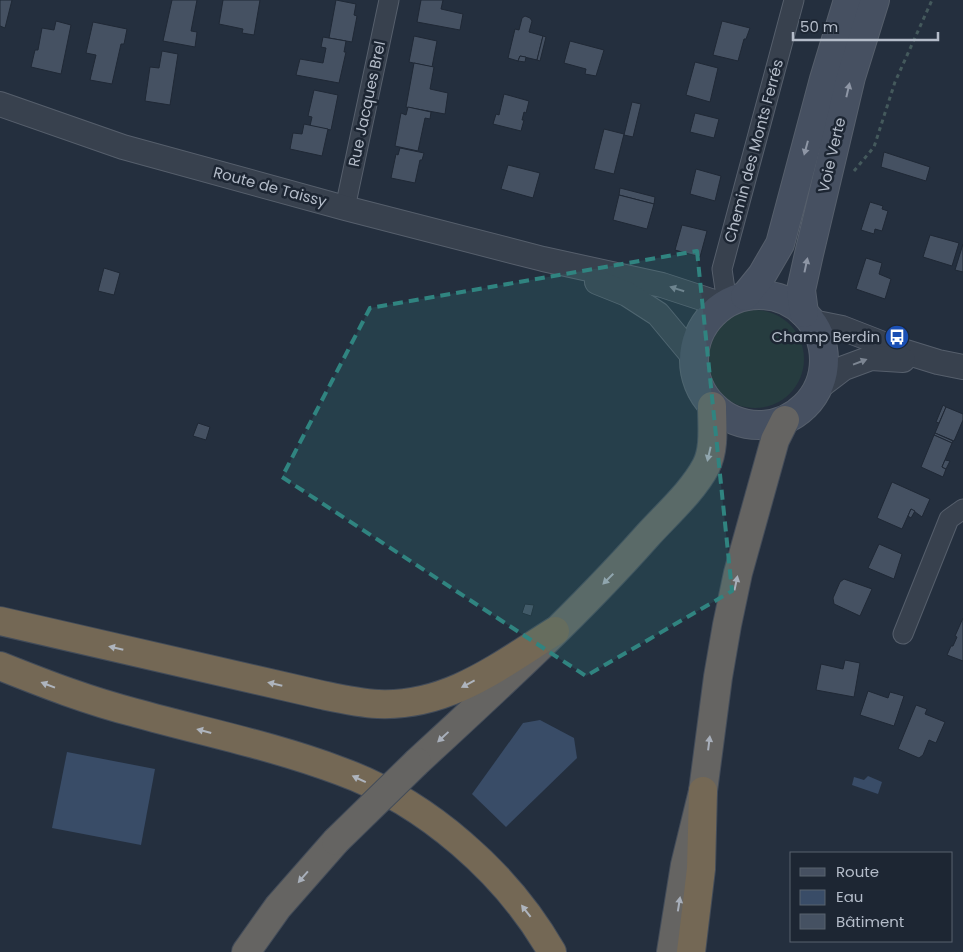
<svg xmlns="http://www.w3.org/2000/svg" width="963" height="952" font-family="Poppins,sans-serif">
<rect width="100%" height="100%" fill="#242f3e"/>
<circle fill="#263c3f" cx="755" cy="359" r="49"/>
<g fill="#394c67">
<path d="M540 720 574 738 577 758 506 827 472 794 523 723Z"/>
<path d="M67 752 155 769 141 845 52 828Z"/>
<path d="M868 776 882 782 878 794 852 785 854 777 864 780Z"/>
</g>
<g fill="#455162" stroke="#1f2835">
<path d="M0 0H12L5 28 0 26Z"/>
<path d="M172 0H197L191 31 197 32 195 47 163 41Z"/>
<path d="M223 0H260L254 35 242 33 243 29 219 24Z"/>
<path d="M336 0 356 4 354 15 357 16 352 42 329 38Z"/>
<path d="M421 0H443L441 9 463 14 460 30 417 22Z"/>
<path d="M525 16 530 18 532 21 529 32 543 36 537 60 520 56 518 61 508 58 515 29 519 30 522 18Z"/>
<path d="M56 21 71 25 61 74 31 67 35 50H38L42 28 54 30Z"/>
<path d="M722 21 750 28 746 39H744L738 61 713 55Z"/>
<path d="M93 22 127 29 124 44H121L112 84 90 80 96 55 86 53Z"/>
<path d="M414 36 437 41 432 67 409 62Z"/>
<path d="M543 36 546 37 540 61 537 60Z"/>
<path d="M323 37 346 41 344 52H346L339 83 296 75 300 59 323 63 326 48 321 47Z"/>
<path d="M570 41 604 50 596 76 585 74 586 69 564 63Z"/>
<path d="M162 51 178 54 170 105 145 101 150 67 159 68Z"/>
<path d="M520 56 526 57 525 62 518 61Z"/>
<path d="M695 62 718 68 710 102 686 95Z"/>
<path d="M414 63 434 67 430 89 448 93 445 114 406 107Z"/>
<path d="M314 90 338 95 331 130 310 126 312 117 308 116Z"/>
<path d="M504 94 529 101 526 113 524 112 522 120H524L521 131 493 124 496 114 499 115Z"/>
<path d="M632 102 641 104 633 137 624 135Z"/>
<path d="M408 107 431 112 430 119 425 118 418 151 395 146 401 113 406 115Z"/>
<path d="M695 113 719 119 714 138 690 132Z"/>
<path d="M304 124 328 129 322 156 290 149 293 133 302 134Z"/>
<path d="M604 129 624 134 614 174 594 169Z"/>
<path d="M400 148 424 153 422 160H420L415 183 391 178 396 154 398 155Z"/>
<path d="M884 152 930 167 926 181 881 167Z"/>
<path d="M508 165 540 173 533 198 501 189Z"/>
<path d="M696 169 721 176 715 201 690 194Z"/>
<path d="M620 188 655 197 654 204 619 195Z"/>
<path d="M619 195 654 204 647 229 613 220Z"/>
<path d="M870 202 883 206 882 209 888 211 882 231 875 229 874 234 861 230Z"/>
<path d="M682 225 707 231 700 257 675 250Z"/>
<path d="M930 235 959 243 952 266 923 257Z"/>
<path d="M963 244V272L955 270Z"/>
<path d="M866 258 882 263 879 274 891 279 885 299 856 289Z"/>
<path d="M104 268 120 273 114 295 98 291Z"/>
<path d="M943 405 946 407 939 423 936 422Z"/>
<path d="M946 407 963 414V420L954 441 935 433Z"/>
<path d="M198 423 210 427 206 440 193 436Z"/>
<path d="M935 433 953 441 952 443 934 435Z"/>
<path d="M934 435 952 443 942 467 946 469 943 477 921 467Z"/>
<path d="M945 460 950 461 946 469 942 467Z"/>
<path d="M892 482 930 499 922 517 911 509 902 529 877 518Z"/>
<path d="M911 509 915 511 911 518 908 516Z"/>
<path d="M879 544 902 554 894 579 868 568Z"/>
<path d="M844 579 872 589 860 616 834 604 833 598 840 582Z"/>
<path d="M525 604 534 605 531 616 522 613Z"/>
<path d="M963 618V661L947 655 951 646H953L957 637 955 636Z"/>
<path d="M845 660 860 663 854 697 816 690 821 664 843 669Z"/>
<path d="M868 691 888 698 890 692 904 696 894 726 860 715Z"/>
<path d="M916 705 927 709 925 714 945 722 936 743 929 740 923 755 919 758 898 749Z"/>
</g>
<g fill="none" stroke-linecap="round" stroke-linejoin="round">
<g stroke="#565f6c" stroke-width="21">
<g id="minor">
<path d="M345 208 389 0"/>
<path d="M727 303 722 269 794 0"/>
<path d="M903 634 949 519 963 509"/>
</g>
</g>
<g stroke="#565f6c" stroke-width="26">
<g id="tertiary">
<path d="M0 104 123 147 345 208 543 259 662 285 723 305"/>
<path d="M597 282 627 294 658 314 693 356"/>
<path d="M812 322 842 328 896 349 938 362 963 367"/>
<path d="M819 387 844 368 871 358 903 360"/>
</g>
</g>
<g stroke="#565f6c" stroke-width="30">
<g id="secondary">
<circle cx="759" cy="360" r="65"/>
<path d="M745 296 762 275 780 244 824 79 848 0"/>
<path d="M804 313 801 290 809 254 851 77 875 0"/>
</g>
</g>
<g stroke="#434c59" stroke-width="30">
<g id="trunk">
<path d="M417 762C496 689 576 616 647 536 666 515 693 491 706 466 715 449 712 425 712 406"/>
<path d="M246 952 278 907 336 841"/>
<path d="M671 952 685 865 703 791 718 677 727 625 738 573 775 440 785 420"/>
</g>
</g>
<g stroke="#434c59" stroke-width="30">
<g id="motorway">
<path d="M0 621 322 695C341 699 359 703 378 704 448 707 499 666 555 631"/>
<path d="M0 666C45 684 89 701 136 713 204 732 274 746 340 771 426 802 507 873 552 952"/>
<path d="M691 952 701 869 703 791"/>
</g>
</g>
<path stroke="#44595c" stroke-width="3" stroke-dasharray="4 4" stroke-linecap="butt" d="M854 171 874 147 895 82 932 0"/>
<use href="#minor" stroke="#38414e" stroke-width="19"/>
<use href="#tertiary" stroke="#38414e" stroke-width="24"/>
<use href="#secondary" stroke="#465061" stroke-width="28"/>
<use href="#trunk" stroke="#656462" stroke-width="28"/>
<use href="#motorway" stroke="#746855" stroke-width="28"/>
<g stroke="#434c59" stroke-width="30" stroke-linecap="butt">
<path id="trunk-bridge" d="M336 841 417 762"/>
</g>
<use href="#trunk-bridge" stroke="#656462" stroke-width="28"/>
</g>
<defs><path id="oneway-solid" d="M-6-.8H1V-3.2L6.5 0L1 3.2V.8H-6Z" transform="scale(1.25)"/></defs>
<g fill="#8e96a5">
<use href="#oneway-solid" transform="translate(848 90) rotate(-77)"/>
<use href="#oneway-solid" transform="translate(806 148) rotate(105)"/>
<use href="#oneway-solid" transform="translate(806 265) rotate(-78)"/>
</g>
<g fill="#7c8592">
<use href="#oneway-solid" transform="translate(677 289) rotate(-163)"/>
<use href="#oneway-solid" transform="translate(860 362) rotate(-21)"/>
</g>
<g fill="#a8afba">
<use href="#oneway-solid" transform="translate(709 454) rotate(103)"/>
<use href="#oneway-solid" transform="translate(608 579) rotate(135)"/>
<use href="#oneway-solid" transform="translate(736 583) rotate(-78)"/>
<use href="#oneway-solid" transform="translate(443 737) rotate(137)"/>
<use href="#oneway-solid" transform="translate(709 743) rotate(-83)"/>
<use href="#oneway-solid" transform="translate(303 877) rotate(131)"/>
<use href="#oneway-solid" transform="translate(679 904) rotate(-81)"/>
</g>
<g fill="#aeb4bd">
<use href="#oneway-solid" transform="translate(116 648) rotate(-167)"/>
<use href="#oneway-solid" transform="translate(275 684) rotate(-167)"/>
<use href="#oneway-solid" transform="translate(468 684) rotate(152)"/>
<use href="#oneway-solid" transform="translate(48 685) rotate(-159)"/>
<use href="#oneway-solid" transform="translate(204 731) rotate(-165)"/>
<use href="#oneway-solid" transform="translate(359 779) rotate(-155)"/>
<use href="#oneway-solid" transform="translate(526 911) rotate(-128)"/>
</g>
<path fill="#308480" fill-opacity="0.2" stroke="#308480" stroke-width="4" stroke-dasharray="10 6" stroke-linejoin="round" d="M697 251 732 591 586 676 282 477 370 308Z"/>
<defs>
<g id="bus-disc" transform="scale(1.25)"><circle r="9.5" fill="#1a4fb4" stroke="#1d2633"/><path d="M-5-6H5V4H4V6H2V4H-2V6H-4V4H-5ZM-3.5-4V0h7V-4ZM-3.5 1.2v1.5H-2V1.2ZM2 1.2v1.5H3.5V1.2Z" fill="#fff"/></g>
</defs>
<g fill-rule="evenodd">
<use href="#bus-disc" x="897" y="337"/>
</g>
<g text-anchor="middle" stroke-width="5" stroke-linejoin="round" paint-order="stroke">
<g font-size="15" fill="#b4bcc9" stroke="#1d2633">
<text transform="translate(367 104) rotate(-78)" y="5">Rue Jacques Brel</text>
<text transform="translate(754 151) rotate(-75)" y="5">Chemin des Monts Ferrés</text>
<text transform="translate(832 155) rotate(-77)" y="5">Voie Verte</text>
<text transform="translate(270 187) rotate(15)" y="5">Route de Taissy</text>
</g>
<g font-size="15" fill="#b4bcc9" stroke="#1d2633" text-anchor="end">
<text x="880" y="342">Champ Berdin</text>
</g>
</g>
<rect x="790" y="852" width="162" height="90" fill="#1d2633" stroke="#59626f"/>
<rect x="800" y="868" width="25" height="8" fill="#465061" stroke="#59626f"/>
<text x="836" y="877" font-size="15" fill="#b4bcc9">Route</text>
<rect x="800" y="890" width="25" height="15" fill="#394c67" stroke="#59626f"/>
<text x="836" y="902" font-size="15" fill="#b4bcc9">Eau</text>
<rect x="800" y="914" width="25" height="15" fill="#455162" stroke="#59626f"/>
<text x="836" y="927" font-size="15" fill="#b4bcc9">Bâtiment</text>
<path d="M793 32v8h145v-8" fill="none" stroke="#b4bcc9" stroke-width="2.5"/>
<text x="800" y="32" font-size="15" fill="#b4bcc9" stroke="#1d2633" stroke-width="4" paint-order="stroke">50 m</text>
</svg>
